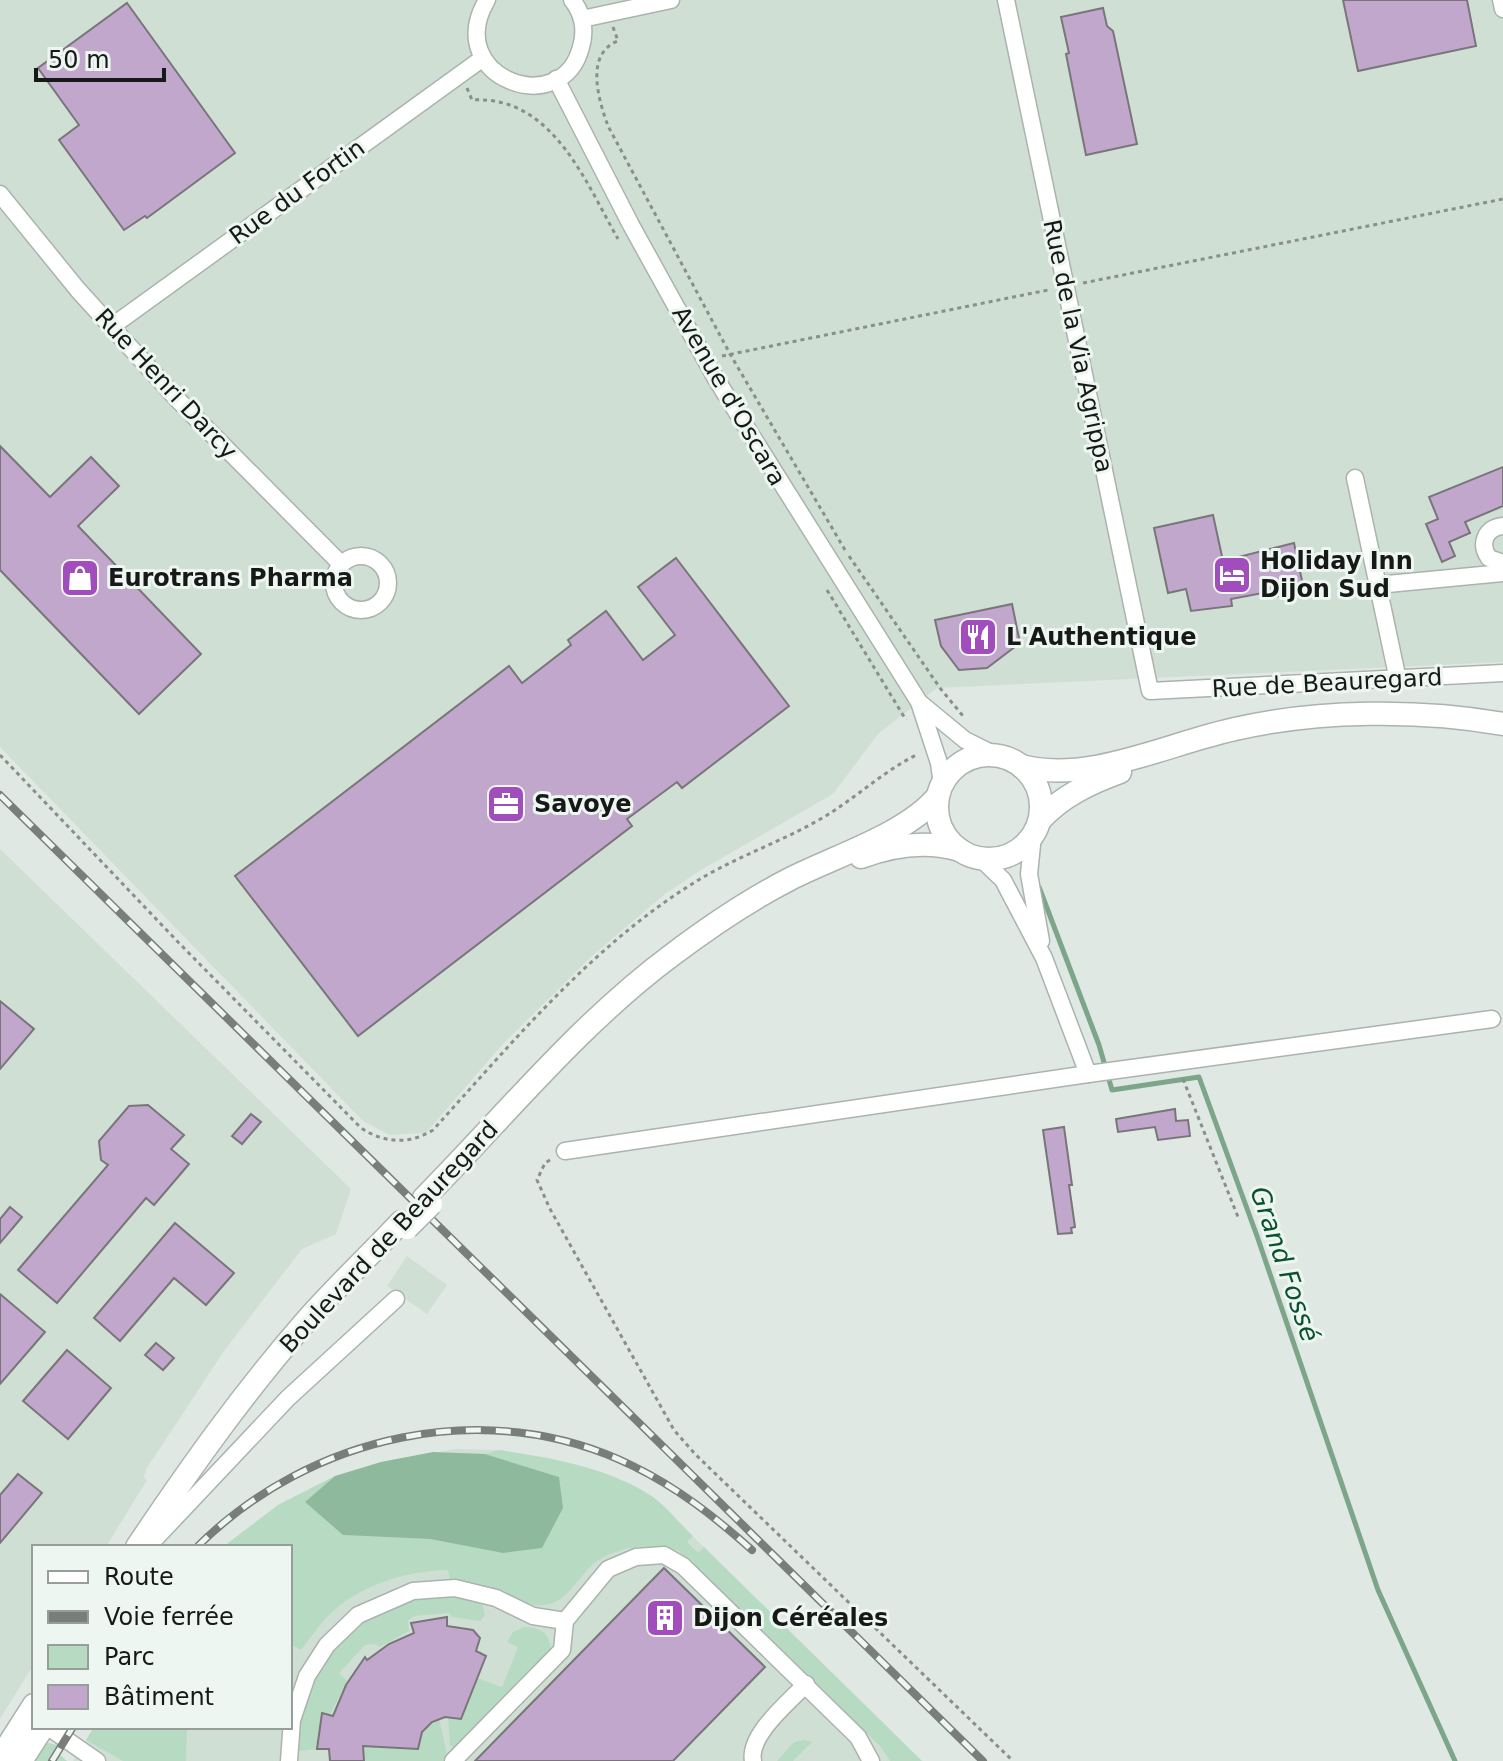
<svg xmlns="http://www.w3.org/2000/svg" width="1503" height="1761" font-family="'DejaVu Sans',sans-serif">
<rect width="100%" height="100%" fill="#e0e8e3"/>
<g fill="#d0dfd4">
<path d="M0 0H1503V662L937 688 878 734 833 794 701 870 665 894 593 955 502 1045 426 1133 389 1135 362 1120 0 747Z"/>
<path d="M0 849 351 1189 336 1234 302 1249 224 1351 147 1468 144 1477 147 1480 106 1547H34V1664L0 1719Z"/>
<path d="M407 1256 447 1285 427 1314 387 1286Z"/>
<path d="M456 1449 499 1450 550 1458 608 1476 653 1497 922 1761H73L94 1727H290V1547H223L278 1505 335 1476 381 1462Z"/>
</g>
<g fill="#b7dbc2">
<path d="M499 1450C550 1458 609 1467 653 1497 667 1507 680 1524 693 1536L687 1542 698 1553 704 1547 922 1761H890L881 1747 679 1551C652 1543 620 1545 596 1562 578 1575 569 1602 545 1605 526 1607 510 1594 493 1588 478 1583 465 1582 450 1582L448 1570C406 1571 359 1585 328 1616 318 1626 310 1639 301 1650L290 1644V1547H223L278 1505 335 1476 305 1502 343 1535 430 1539 503 1553 559 1477 485 1454Z"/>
<path d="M458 1597 482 1602 485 1615 480 1621 452 1617 449 1613 415 1616 408 1620 409 1631 380 1647 375 1644 365 1645 339 1673 347 1681 330 1715 322 1714 317 1749 297 1751C301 1689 336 1628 397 1605 416 1598 438 1598 458 1597Z"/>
<path d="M524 1627C541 1627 552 1634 550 1652L459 1748 450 1746 448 1717 477 1678 502 1687 518 1647 507 1642 513 1632Z"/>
<path d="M439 1718 448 1759 446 1761H361L364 1760V1737L380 1747 418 1749 422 1732Z"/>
<path d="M94 1727H187L186 1761H123L86 1740Z"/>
<path d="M804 1740 812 1742 793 1761H777L794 1742Z"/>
<path d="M49 1743 57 1745 59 1754 67 1761H30L40 1745Z"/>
</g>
<path fill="#8fb99c" d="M433 1452 485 1454 559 1477 563 1508 542 1548 503 1553 430 1539 343 1535 305 1502 335 1476 381 1462Z"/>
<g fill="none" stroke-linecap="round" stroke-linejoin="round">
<path stroke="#7ca589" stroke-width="5" d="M1039 887 1099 1045 1112 1090 1199 1077 1257 1236 1378 1590 1455 1761"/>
</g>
<g fill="#c2a7cc" stroke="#79757b" stroke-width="2">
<path d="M1343 0H1467L1476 46 1358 71Z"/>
<path d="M127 3 235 153 147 218 145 216 124 230 59 140 79 125 38 68Z"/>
<path d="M1103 8 1107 26 1113 31 1137 144 1086 155 1066 54 1069 53 1061 17Z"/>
<path d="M0 446 50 497 91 457 119 486 78 526 201 654 139 714 0 570Z"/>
<path d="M1503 467V506L1465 522 1470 533 1449 542 1455 556 1442 562 1426 524 1438 519 1429 497Z"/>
<path d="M1213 515 1223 561 1294 543 1304 590 1275 597 1273 591 1231 599 1232 606 1191 611 1186 589 1168 593 1154 528Z"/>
<path d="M676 558 789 706 682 788 677 782 627 819 632 826 358 1036 235 876 509 666 522 683 571 645 568 640 606 611 643 660 675 635 638 587Z"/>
<path d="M1012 604 1020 643 987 668 959 670 941 646 935 620Z"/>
<path d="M0 1001 34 1029 0 1069Z"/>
<path d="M148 1105 184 1135 171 1149 189 1164 154 1205 146 1198 57 1303 18 1270 108 1165 101 1160 99 1141 129 1106Z"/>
<path d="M1175 1109 1176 1121 1188 1120 1190 1136 1158 1140 1155 1127 1118 1132 1116 1119Z"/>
<path d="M251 1114 261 1122 242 1144 232 1136Z"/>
<path d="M1064 1127 1072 1185H1069L1075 1227 1071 1228 1072 1233 1058 1234 1043 1130Z"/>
<path d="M10 1207 22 1217 0 1243V1219Z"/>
<path d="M175 1223 234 1273 206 1305 174 1278 120 1341 94 1318Z"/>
<path d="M0 1294 45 1332 0 1384Z"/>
<path d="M156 1343 174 1358 163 1370 145 1355Z"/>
<path d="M67 1350 111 1388 68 1439 23 1401Z"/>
<path d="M18 1474 42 1493 0 1543V1495Z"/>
<path d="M664 1568 765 1667 673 1761H475Z"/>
<path d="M447 1617V1626L473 1630 480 1638 476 1651 486 1656 461 1719 445 1717 432 1722 422 1732 418 1749 363 1746 364 1761H330L329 1749H317L322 1713 333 1716 346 1685 365 1657 367 1660 389 1644 414 1633 411 1623Z"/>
</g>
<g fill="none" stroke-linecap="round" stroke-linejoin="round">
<g stroke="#abb3ae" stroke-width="19">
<g id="minor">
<path d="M487 0C441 77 562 122 581 47 586 31 583 13 572 0"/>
<path d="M1006 0 1150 691 1503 673"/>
<path d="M1501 0 1503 9"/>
<path d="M582 19 671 0"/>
<path d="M556 79 631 225 716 379 919 702 939 763 942 784"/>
<path d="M0 194 78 290 178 400 341 564"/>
<path d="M111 327 483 58"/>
<path d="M1355 478 1398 680"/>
<path d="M1503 526C1485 528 1479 544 1489 558L1503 563"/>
<circle cx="361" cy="583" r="27"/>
<path d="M1377 585 1503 573"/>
<path d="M920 703 965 740 995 755"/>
<path d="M1033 835 1029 874 1041 941"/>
<path d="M980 858 1003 880 1044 958 1088 1074"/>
<path d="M565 1151 1088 1074 1492 1019"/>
<path d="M153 1541 288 1398 396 1299"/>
<path d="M48 1727 97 1761"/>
<path d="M289 1761 292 1720 307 1676 327 1645 358 1615 413 1591 455 1588 496 1598 533 1616 565 1621 608 1569 636 1557 664 1555 683 1566 858 1737 871 1761"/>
<path d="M453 1761 562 1650 565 1621"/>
<path d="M753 1761C748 1735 789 1702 806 1684"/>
</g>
</g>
<g stroke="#abb3ae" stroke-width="25">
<g id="major">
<circle cx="989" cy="807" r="52"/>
<path d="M1021 766C1089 784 1169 743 1235 729 1317 710 1421 709 1503 724"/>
<path d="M1040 820C1062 796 1090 783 1120 772"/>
<path d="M861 857C893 845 927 840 960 850"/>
<path d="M424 1198C505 1116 579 1024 672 955 709 927 749 900 790 879 835 856 907 834 938 796"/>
<path d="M137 1547C190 1468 244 1392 307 1320 337 1286 370 1255 401 1222"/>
<path d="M0 1758 34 1705"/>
<path d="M21 1761 43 1727"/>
</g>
</g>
<g stroke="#898f8b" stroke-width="3" stroke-dasharray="4 4" stroke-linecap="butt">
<path d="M613 27 618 41C584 54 599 101 608 126L730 354 845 550"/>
<path d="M467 88 472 100C552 95 585 181 618 239"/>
<path d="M1083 283 1503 199"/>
<path d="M722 356 1048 290"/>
<path d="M849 556 940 688 963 716"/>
<path d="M827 590 906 720"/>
<path d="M0 755 178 942 361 1128C384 1143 409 1145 433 1130 512 1043 591 947 692 884 731 859 776 844 817 821 853 801 880 773 918 754"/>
<path d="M1183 1079 1238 1217"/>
<path d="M550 1160 545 1163 537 1180 550 1209 674 1430 696 1455 1013 1761"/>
</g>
<use href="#minor" stroke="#fff" stroke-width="16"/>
<use href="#major" stroke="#fff" stroke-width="22"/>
<g stroke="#797e7b" stroke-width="8">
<g id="rail">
<path d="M0 795 983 1761"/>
<path d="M197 1547C309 1435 487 1394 633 1466 678 1488 715 1517 752 1550"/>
<path d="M52 1761 73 1727"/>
</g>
</g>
<use href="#rail" stroke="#edf6f0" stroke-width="5" stroke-dasharray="15" stroke-linecap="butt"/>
<g stroke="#abb3ae" stroke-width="25" stroke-linecap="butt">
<path id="major-bridge" d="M407 1228 431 1204"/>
</g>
<use href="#major-bridge" stroke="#fff" stroke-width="22"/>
</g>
<defs>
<g id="hotel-square" transform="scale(2)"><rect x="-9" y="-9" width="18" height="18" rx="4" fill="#a14dbc" stroke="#edf6f0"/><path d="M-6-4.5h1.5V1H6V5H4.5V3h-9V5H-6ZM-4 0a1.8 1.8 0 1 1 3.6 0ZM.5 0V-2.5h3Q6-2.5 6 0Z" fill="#fff"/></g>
<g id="shop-square" transform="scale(2)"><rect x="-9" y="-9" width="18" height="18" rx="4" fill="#a14dbc" stroke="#edf6f0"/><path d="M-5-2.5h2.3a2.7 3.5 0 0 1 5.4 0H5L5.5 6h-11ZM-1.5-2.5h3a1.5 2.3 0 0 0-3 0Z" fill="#fff"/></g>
<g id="restaurant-square" transform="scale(2)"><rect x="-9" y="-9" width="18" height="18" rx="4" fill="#a14dbc" stroke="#edf6f0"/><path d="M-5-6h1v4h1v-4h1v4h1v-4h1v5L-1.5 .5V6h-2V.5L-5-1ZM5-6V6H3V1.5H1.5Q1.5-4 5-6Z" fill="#fff"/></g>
<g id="office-square" transform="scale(2)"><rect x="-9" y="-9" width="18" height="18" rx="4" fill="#a14dbc" stroke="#edf6f0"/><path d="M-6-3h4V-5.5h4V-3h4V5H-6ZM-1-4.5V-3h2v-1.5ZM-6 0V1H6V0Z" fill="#fff"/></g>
<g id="building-square" transform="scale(2)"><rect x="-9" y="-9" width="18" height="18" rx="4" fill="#a14dbc" stroke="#edf6f0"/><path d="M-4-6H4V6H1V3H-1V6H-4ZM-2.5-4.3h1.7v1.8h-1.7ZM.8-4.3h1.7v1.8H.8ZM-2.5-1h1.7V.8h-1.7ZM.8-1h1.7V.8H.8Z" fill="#fff"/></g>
</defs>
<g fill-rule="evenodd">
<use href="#hotel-square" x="1232" y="575"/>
<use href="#shop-square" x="80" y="578"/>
<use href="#restaurant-square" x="978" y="637"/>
<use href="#office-square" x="506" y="804"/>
<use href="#building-square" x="665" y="1618"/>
</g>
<g text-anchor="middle" stroke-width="6" stroke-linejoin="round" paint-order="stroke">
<g font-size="24" fill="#161917" stroke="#edf6f0">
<text transform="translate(297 192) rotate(-36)" y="8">Rue du Fortin</text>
<text transform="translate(1078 346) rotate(78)" y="8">Rue de la Via Agrippa</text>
<text transform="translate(166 384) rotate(47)" y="8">Rue Henri Darcy</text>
<text transform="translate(729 396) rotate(60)" y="8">Avenue d'Oscara</text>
<text transform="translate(1327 683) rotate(-3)" y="8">Rue de Beauregard</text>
<text transform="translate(389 1237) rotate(-47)" y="8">Boulevard de Beauregard</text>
</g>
<g font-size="24" font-weight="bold" fill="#161917" stroke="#edf6f0" text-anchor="start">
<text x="1260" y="569">Holiday Inn<tspan x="1260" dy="28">Dijon Sud</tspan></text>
<text x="108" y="586">Eurotrans Pharma</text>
<text x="1006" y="645">L'Authentique</text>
<text x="534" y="812">Savoye</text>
<text x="693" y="1626">Dijon Céréales</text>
</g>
<g font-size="26" font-style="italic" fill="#09522d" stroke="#edf6f0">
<text transform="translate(1285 1264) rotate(71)" y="9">Grand Fossé</text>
</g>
</g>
<rect x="32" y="1545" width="260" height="184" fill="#edf6f0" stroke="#979e99" stroke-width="2"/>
<rect x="48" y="1571" width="40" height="12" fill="#ffffff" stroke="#979e99" stroke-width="2"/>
<text x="104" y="1585" font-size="24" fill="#161917">Route</text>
<rect x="48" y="1611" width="40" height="12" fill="#797e7b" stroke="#979e99" stroke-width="2"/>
<text x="104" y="1625" font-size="24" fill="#161917">Voie ferrée</text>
<rect x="48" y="1645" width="40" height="24" fill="#b7dbc2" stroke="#979e99" stroke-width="2"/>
<text x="104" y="1665" font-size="24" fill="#161917">Parc</text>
<rect x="48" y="1685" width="40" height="24" fill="#c2a7cc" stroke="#979e99" stroke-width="2"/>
<text x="104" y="1705" font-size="24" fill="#161917">Bâtiment</text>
<path d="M36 68v12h128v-12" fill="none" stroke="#161917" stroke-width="4"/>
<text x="48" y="68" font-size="24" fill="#161917" stroke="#edf6f0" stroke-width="6" paint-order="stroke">50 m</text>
</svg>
